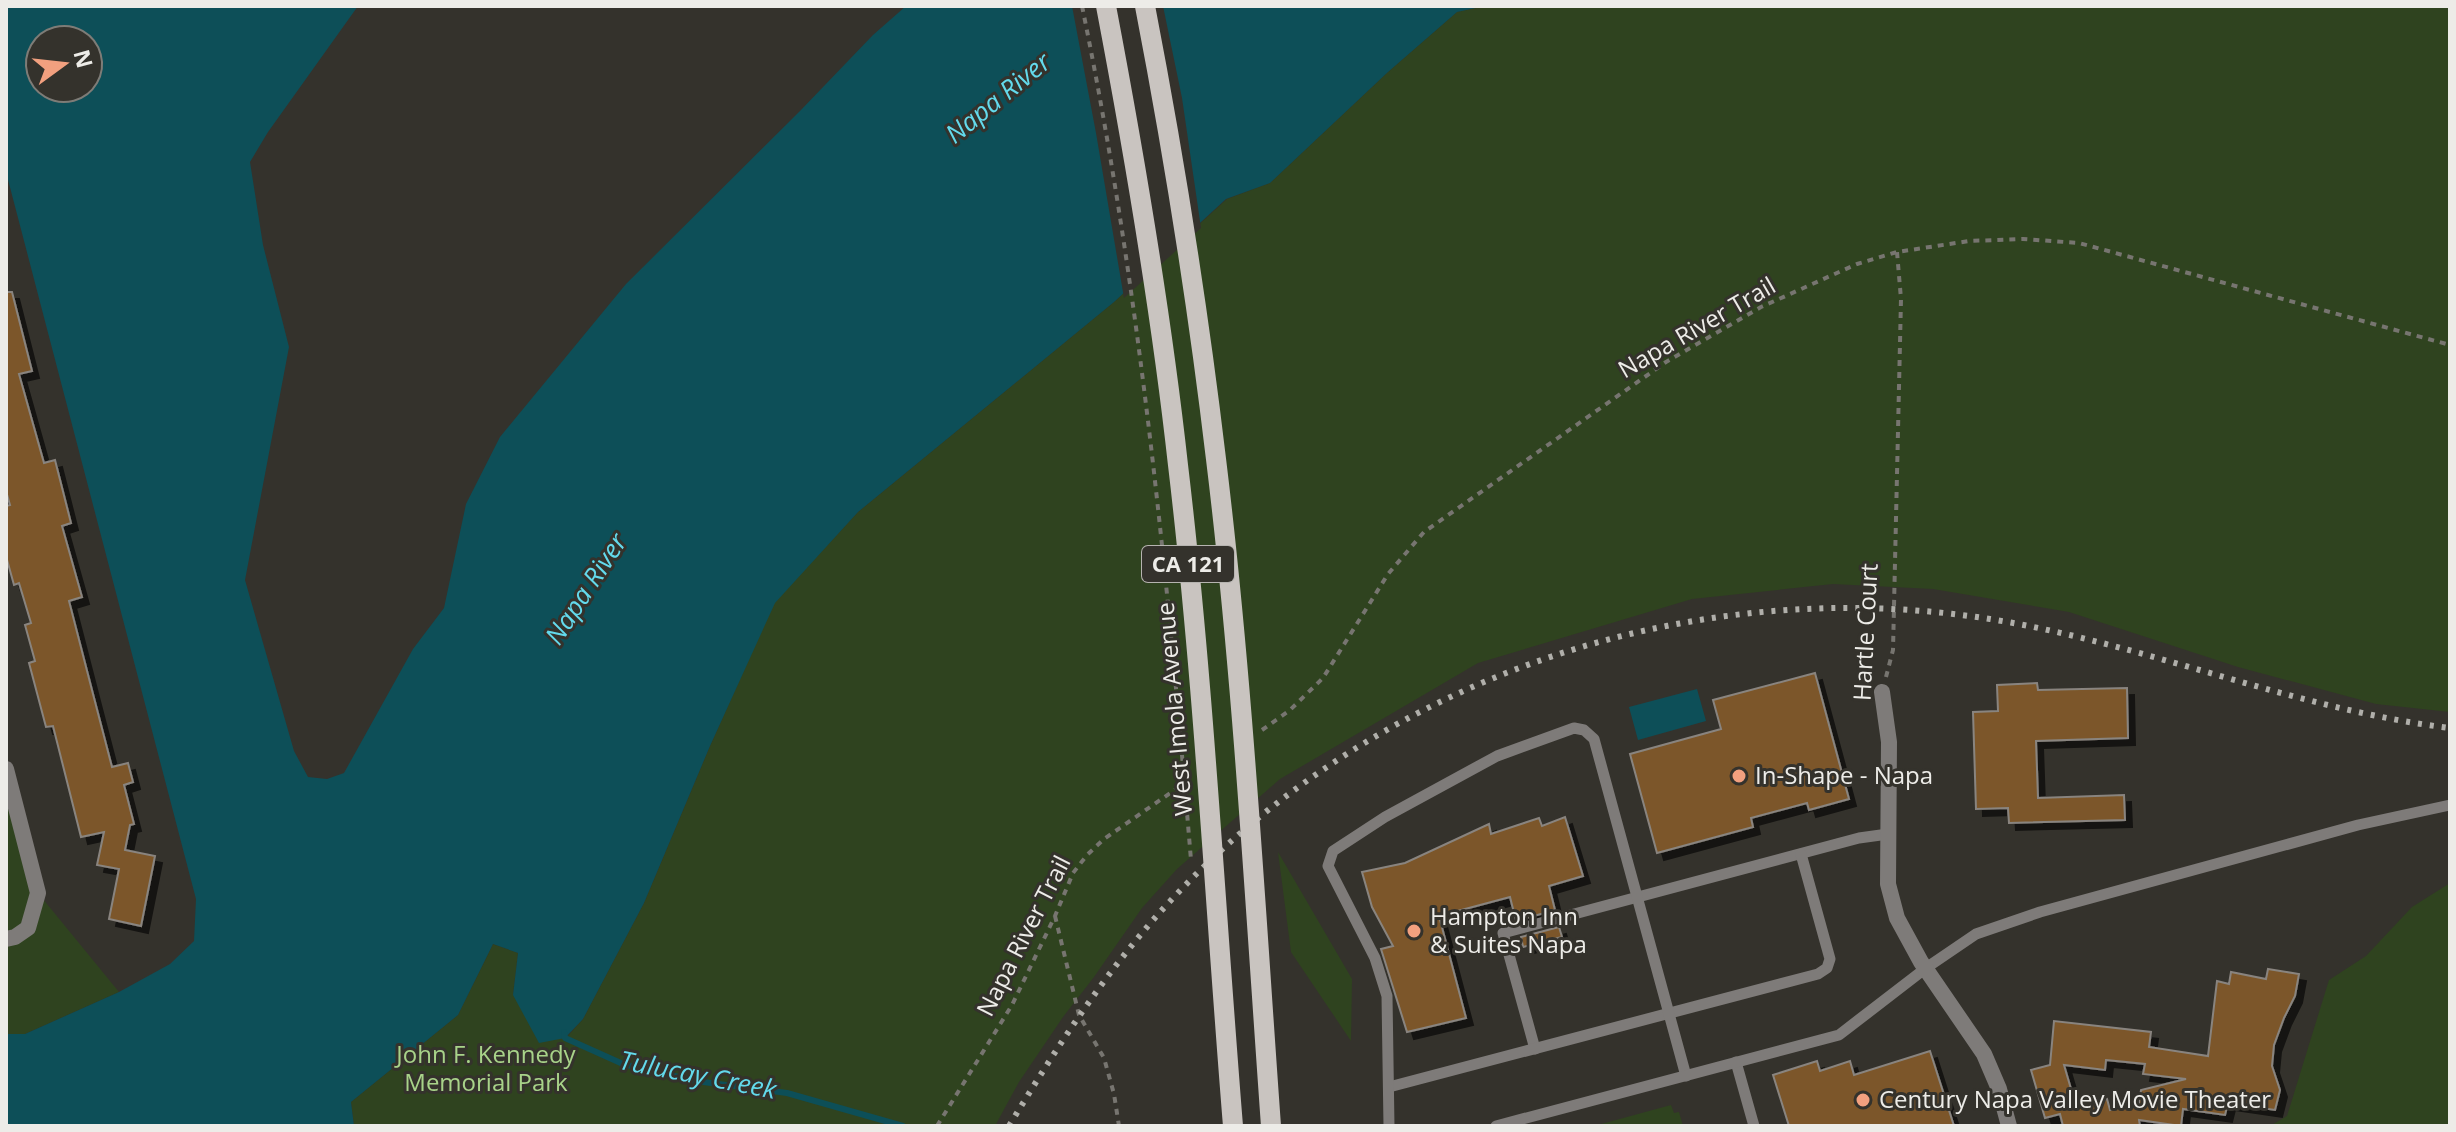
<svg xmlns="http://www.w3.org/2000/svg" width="2456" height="1132" font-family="'Open Sans',sans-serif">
<defs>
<filter id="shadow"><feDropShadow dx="7" dy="7" stdDeviation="0" flood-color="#0009"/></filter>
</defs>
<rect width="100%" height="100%" fill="#34322c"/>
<g fill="#2f431f">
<path d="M1485 6H2450V712L2376 704 2238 667 2069 612 1933 589 1833 584 1692 599 1478 663 1280 779 1177 869 1142 908 1094 977 1063 1017 1019 1082 995 1126H354L351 1102 458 1015 493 944 518 953 513 995 566 1038 583 1019 644 903 710 746 774 603 858 512 1114 302 1227 199 1270 183 1388 72 1457 12Z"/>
<path d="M6 769 38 893 119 992 25 1034H6Z"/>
<path d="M1278 852 1352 979 1351 1041 1291 952Z"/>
<path d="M2450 883V1126H2270L2287 1116 2329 980 2366 956 2412 907Z"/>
<path d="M1671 1105 1674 1113 1679 1112 1683 1126H1594Z"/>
</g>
<g fill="#0d4f58" fill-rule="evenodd">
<path d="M6 6H358L268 132 250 162 263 245 289 347 245 580 294 751 308 777 327 779 344 773 413 649 444 608 466 504 500 437 626 284 800 111 873 35 906 6H1485L1457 12 1388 72 1270 183 1226 199 1114 302 858 512 775 603 710 746 644 903 583 1019 565 1038 539 1043 513 995 518 953 493 944 458 1015 351 1102 354 1126H6V1034H25L119 992 170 964 194 941 196 899 6 172ZM40 40H88V88H40Z"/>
<path d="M1697 689 1706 721 1638 740 1629 707Z"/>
</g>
<path fill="#34322c" d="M1072 6H1163L1182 98 1201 228 1124 298 1096 133Z"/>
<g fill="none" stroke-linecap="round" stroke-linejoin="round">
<path stroke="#0d4f58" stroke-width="6" d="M564 1032 565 1038 623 1064 696 1081 787 1093 903 1126"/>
</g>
<g fill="#7c5729" stroke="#89847f" stroke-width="2" fill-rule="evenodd" filter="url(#shadow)">
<path d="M6 292H12L32 371 19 374 44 463 55 460 71 523 62 526 82 597 69 601 93 694 112 767 128 763 133 782 124 785 134 824 130 825 125 850 155 856 141 926 109 919 119 869 97 865 104 832 81 837 53 726 46 727 29 663 35 661 25 625 31 623 19 583 14 585 6 556V506L10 505 6 491Z"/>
<path d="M1815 673 1849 799 1809 810 1807 803 1751 818 1753 827 1657 853 1630 754 1721 729 1713 700Z"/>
<path d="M2037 683 2038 690 2127 688 2128 738 2036 741 2038 798 2124 795 2125 820 2009 823 2008 808 1976 809 1973 712 1998 711 1997 685Z"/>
<path d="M1565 817 1583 876 1549 886 1555 910 1516 921 1510 897 1439 916 1466 1018 1407 1032 1381 949 1393 946 1372 907 1362 872 1405 863 1489 824 1491 834 1539 818 1542 826Z"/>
<path d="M1559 927 1562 937 1523 947 1521 937Z"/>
<path d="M2268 969 2299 974 2295 996 2284 1018 2274 1045 2272 1066 2280 1090 2275 1110 2228 1103 2225 1115 2183 1109 2181 1126 2139 1120 2140 1126H2063L2060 1114 2045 1118 2031 1070 2050 1065 2054 1021 2151 1032 2149 1047 2208 1056 2217 981 2229 984 2231 972 2266 979ZM2106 1060 2145 1064 2143 1074 2186 1079 2141 1090 2139 1103 2110 1110 2107 1099 2076 1106 2064 1065 2105 1070Z"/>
<path d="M1930 1051 1954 1126H1789L1773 1075 1817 1061 1820 1071 1850 1061 1854 1075Z"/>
</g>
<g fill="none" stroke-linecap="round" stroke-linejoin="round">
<g stroke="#777570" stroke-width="4" stroke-dasharray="6 6" stroke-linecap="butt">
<path d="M1886 677 1893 650 1901 299 1897 252"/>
<path d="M1262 730 1290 710 1323 678 1388 574 1424 532 1666 362 1761 307 1857 264 1897 252 1969 241 2023 239 2079 243 2450 345"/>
<path d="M1055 916 1079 1015 1104 1058 1114 1094 1119 1126"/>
<path d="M937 1126 1012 1005 1055 916 1073 873 1087 855 1104 839 1189 780"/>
</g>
<g stroke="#7e7b79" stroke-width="11">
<path d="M1535 1049 1503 933 1859 838 1888 834"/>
<path d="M1736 1062 1754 1126"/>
<path d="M1389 1087 1818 974 1827 968 1830 959 1801 854"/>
<path d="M1389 1126 1387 996 1375 958 1328 866 1333 851 1385 817 1497 756 1574 728 1584 730 1594 739 1686 1076"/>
<path d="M1496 1126 1839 1035 1926 968 1976 934 2040 912 2358 825 2450 805"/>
</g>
<g stroke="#7e7b79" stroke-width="16">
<path d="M1882 692 1889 742 1888 884 1897 918 1921 962 1984 1054 1999 1089 2009 1126"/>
<path d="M6 769 38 893 28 928 15 937 6 939"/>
</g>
<path stroke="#b0afaa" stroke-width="6" stroke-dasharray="4 8" stroke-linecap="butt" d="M1009 1126C1058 1045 1109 966 1174 897 1380 677 1692 572 1990 619 2146 644 2293 709 2450 728"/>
<path stroke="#777570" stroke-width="4" stroke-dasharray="6 6" stroke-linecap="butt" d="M1082 6C1140 288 1167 574 1191 860"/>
<g stroke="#c9c4c0" stroke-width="20">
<path d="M1106 6C1135 158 1161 311 1178 465 1204 684 1215 906 1233 1126"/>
<path d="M1145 6C1174 156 1198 307 1216 459 1243 680 1255 904 1271 1126"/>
</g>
</g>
<g fill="#f2a07f" stroke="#34322c" stroke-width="3">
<circle cx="1739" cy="776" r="8"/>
<circle cx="1414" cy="931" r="8"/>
<circle cx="1863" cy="1100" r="8"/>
</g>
<g text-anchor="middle" stroke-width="6" stroke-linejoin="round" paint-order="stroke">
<rect fill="#34322c" stroke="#b6b4b0" stroke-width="2" x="1142" y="546" width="92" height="36" rx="6"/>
<g font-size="22" font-weight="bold" fill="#edece8">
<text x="1188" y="572">CA 121</text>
</g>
<g font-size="24" fill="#edece8" stroke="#34322c">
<text transform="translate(1697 328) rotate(-30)" y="8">Napa River Trail</text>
<text transform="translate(1866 632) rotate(-87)" y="8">Hartle Court</text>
<text transform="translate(1175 709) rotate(-95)" y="8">West Imola Avenue</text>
<text transform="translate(1024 936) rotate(-63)" y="8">Napa River Trail</text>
</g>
<g font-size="24" fill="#edece8" stroke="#34322c" text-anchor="start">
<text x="1755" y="784">In-Shape - Napa</text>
<text x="1430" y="925">Hampton Inn<tspan x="1430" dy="28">&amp; Suites Napa</tspan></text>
<text x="1879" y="1108">Century Napa Valley Movie Theater</text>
</g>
<g font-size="24" fill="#a8d389" stroke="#34322c">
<text x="486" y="1063">John F. Kennedy<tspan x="486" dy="28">Memorial Park</tspan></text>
</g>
<g font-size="26" font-style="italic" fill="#63daec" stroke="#34322c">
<text transform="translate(998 98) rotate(-39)" y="9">Napa River</text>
<text transform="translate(586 589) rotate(-57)" y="9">Napa River</text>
<text transform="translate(698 1075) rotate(11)" y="9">Tulucay Creek</text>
</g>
</g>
<rect width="2456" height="1132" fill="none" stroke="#edece8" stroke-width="16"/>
<g transform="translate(64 64) rotate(75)"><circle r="38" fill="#34322c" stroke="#7e7c77" stroke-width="2"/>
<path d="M0-6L14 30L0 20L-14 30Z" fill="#f2a07f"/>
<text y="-12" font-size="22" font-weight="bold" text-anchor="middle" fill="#edece8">N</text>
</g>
</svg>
